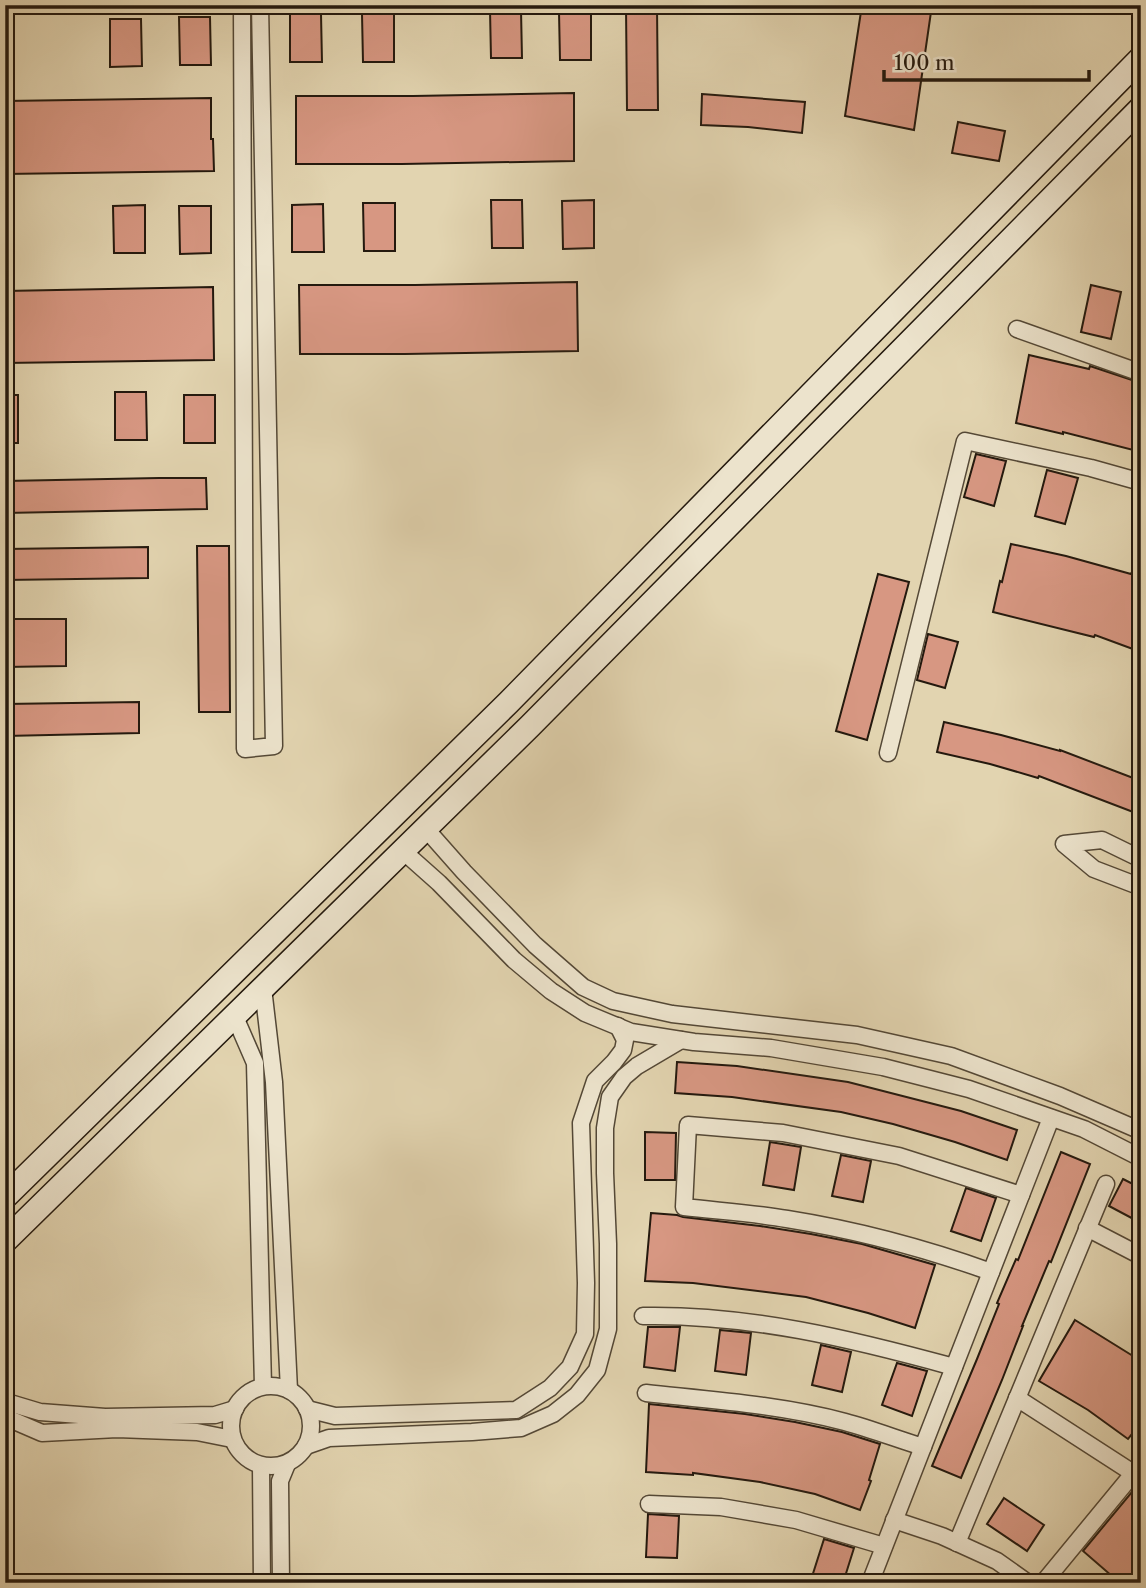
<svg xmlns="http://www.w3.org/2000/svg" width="1146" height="1588" font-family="'Libre Caslon Text',serif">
<rect width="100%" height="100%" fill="#e2d4b0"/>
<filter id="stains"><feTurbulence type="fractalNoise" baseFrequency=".00286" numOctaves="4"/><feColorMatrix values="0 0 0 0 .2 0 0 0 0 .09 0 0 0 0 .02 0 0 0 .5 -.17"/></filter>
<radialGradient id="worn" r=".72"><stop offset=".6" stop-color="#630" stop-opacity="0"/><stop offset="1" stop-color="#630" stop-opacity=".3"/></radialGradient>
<g fill="#d79782" stroke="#24190e" stroke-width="2">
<path d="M862 5H932L914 130 845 116Z"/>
<path d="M626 6H657L658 110H627Z"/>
<path d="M490 10H521L522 58H491Z"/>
<path d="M559 12H591V60H560Z"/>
<path d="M290 14H321L322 62H290Z"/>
<path d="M362 14H394V62H363Z"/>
<path d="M179 17H210L211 65H180Z"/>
<path d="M110 19H141L142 66 110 67Z"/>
<path d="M574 93V161L402 164H296V96H413Z"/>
<path d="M702 94 805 102 802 133 748 127 701 125Z"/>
<path d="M211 98V139H213L214 171 5 174V101Z"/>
<path d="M958 122 1005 131 999 161 952 153Z"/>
<path d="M491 200H522L523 248H492Z"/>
<path d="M594 200V248L563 249 562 201Z"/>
<path d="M363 203H395V251H364Z"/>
<path d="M323 204 324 252H292V205Z"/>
<path d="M145 205V253H114L113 206Z"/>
<path d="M179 206H211V253L180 254Z"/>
<path d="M577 282 578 351 405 354H300L299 285H415Z"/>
<path d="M1091 285 1121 292 1111 339 1081 332Z"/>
<path d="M213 287 214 360 5 363V291Z"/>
<path d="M1029 355 1089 369 1090 366 1141 383V452L1063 432V434L1016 423Z"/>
<path d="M115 392H146L147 440H115Z"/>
<rect x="5" y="395" width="13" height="48"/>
<rect x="184" y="395" width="31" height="48"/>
<path d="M976 454 1006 461 994 506 964 497Z"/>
<path d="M1047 470 1078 478 1065 524 1035 516Z"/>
<path d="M159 478H206L207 509 5 513V481Z"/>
<path d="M1011 544 1066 556 1131 574 1132 572 1141 575V652L1095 635 1094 637 993 612 1000 581 1002 582Z"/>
<path d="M197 546H229L230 712H199Z"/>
<path d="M148 547V578L5 580V549Z"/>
<path d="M878 574 909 582 867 740 836 731Z"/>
<path d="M5 619H66V666L5 667Z"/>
<path d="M928 634 958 642 945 688 917 680Z"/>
<path d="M139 702V733L5 736V704Z"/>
<path d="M944 722 1001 735 1060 751V750L1141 781V815L1039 776 1038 778 990 764 937 752Z"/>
<path d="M677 1062 737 1066 848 1082 961 1111 1017 1130 1007 1160 955 1142 893 1124 841 1112 732 1097 675 1093Z"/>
<path d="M645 1132 676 1133 675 1180H645Z"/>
<path d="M770 1142 801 1147 794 1190 763 1185Z"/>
<path d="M1061 1152 1090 1164 1051 1262 1049 1261 1022 1326H1023L1002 1380 961 1478 932 1466 977 1359 999 1304 997 1303 1016 1259 1018 1260Z"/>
<path d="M841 1155 871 1161 863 1202 832 1196Z"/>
<path d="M1123 1179 1141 1188V1223L1109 1206Z"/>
<path d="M966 1188 996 1198 981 1241 951 1231Z"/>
<path d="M651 1213 677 1215 683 1217 760 1226 811 1234 862 1244 935 1265 915 1328 868 1313 806 1297 693 1283 645 1281Z"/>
<path d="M1075 1320 1141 1361V1423L1128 1439 1088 1410 1039 1381Z"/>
<path d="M648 1327H680L675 1371 644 1367Z"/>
<path d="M720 1330 751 1333 746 1375 715 1371Z"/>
<path d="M821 1345 851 1352 842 1392 812 1385Z"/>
<path d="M897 1363 927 1371 912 1416 882 1405Z"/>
<path d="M649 1404 745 1414 795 1422 842 1432 880 1444 869 1480 871 1481 860 1510 815 1494 760 1482 693 1473V1475L646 1472Z"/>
<path d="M1141 1481V1583H1120L1083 1551Z"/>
<path d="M1004 1498 1044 1525 1027 1551 987 1524Z"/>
<path d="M648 1514 679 1516 677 1558 646 1557Z"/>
<path d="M824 1539 854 1548 843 1583H810Z"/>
</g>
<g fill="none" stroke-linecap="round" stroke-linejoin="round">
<g stroke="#544836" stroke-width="19">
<g id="minor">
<path d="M242 5 245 749 274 746 260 5"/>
<path d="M1017 329 1141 373"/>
<path d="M888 753 965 441 1091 468 1141 482"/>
<path d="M426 829 464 872 535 945 583 987 613 1001 672 1014 857 1035 951 1056 1060 1096 1141 1131"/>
<path d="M403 851 439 883 514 960 551 991 585 1013 631 1032 694 1042 771 1048 883 1067 969 1089 1084 1129 1141 1158"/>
<path d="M1141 859 1102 840 1064 844 1094 869 1141 887"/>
<path d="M263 988 274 1082 289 1390"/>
<path d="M235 1017 255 1063 263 1386"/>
<path d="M1087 1228 1141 1256"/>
<path d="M991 1272C924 1248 856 1230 787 1219 753 1213 718 1211 684 1207L688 1125 783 1133 899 1156 1021 1195"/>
<path d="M643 1316C749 1314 852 1339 954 1367"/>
<circle cx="271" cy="1426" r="40"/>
<path d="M646 1393C711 1400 782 1405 845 1422 871 1429 897 1439 923 1447"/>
<path d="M1017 1398 1133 1473"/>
<path d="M5 1400 10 1403 40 1412 105 1417 215 1415 235 1409"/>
<path d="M307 1409 335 1416 516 1410 550 1388 570 1367 585 1334 586 1283 581 1123 595 1081 614 1062 623 1050 625 1040 618 1026"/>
<path d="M5 1417 42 1433 117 1429 197 1432 232 1439"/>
<path d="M306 1446 329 1438 472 1432 521 1428 553 1414 577 1395 597 1370 608 1329V1244L605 1173V1128L610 1097 624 1077 637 1066 681 1040"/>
<path d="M261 1466 262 1583"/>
<path d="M649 1504 721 1507 796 1520 884 1546"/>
<path d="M894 1520 942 1536 997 1561 1028 1583"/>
<path d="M957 1543 1106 1184"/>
<path d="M281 1583 280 1481 287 1464"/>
<path d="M870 1583 1051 1118"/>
<path d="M1043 1583 1141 1464"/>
</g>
</g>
<g stroke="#24190e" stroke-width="26">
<g id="secondary">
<path d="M5 1197 508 703 1141 58"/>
<path d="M5 1241 530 726 1141 108"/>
</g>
</g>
<use href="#minor" stroke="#ece3cc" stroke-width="16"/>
<use href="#secondary" stroke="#ece3cc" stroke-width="23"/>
</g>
<rect width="1146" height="1588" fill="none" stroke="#e2d4b0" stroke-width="28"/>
<rect x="7" y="7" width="1132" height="1574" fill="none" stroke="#24190e" stroke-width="3.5"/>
<rect x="14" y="14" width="1118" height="1560" fill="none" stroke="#24190e" stroke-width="2"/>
<path d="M884 70v10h205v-10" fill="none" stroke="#24190e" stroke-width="3.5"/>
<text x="894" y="70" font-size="21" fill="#24190e" stroke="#ece3cc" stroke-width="5" paint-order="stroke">100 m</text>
<rect width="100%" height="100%" filter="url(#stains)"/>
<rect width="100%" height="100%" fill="url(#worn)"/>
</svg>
